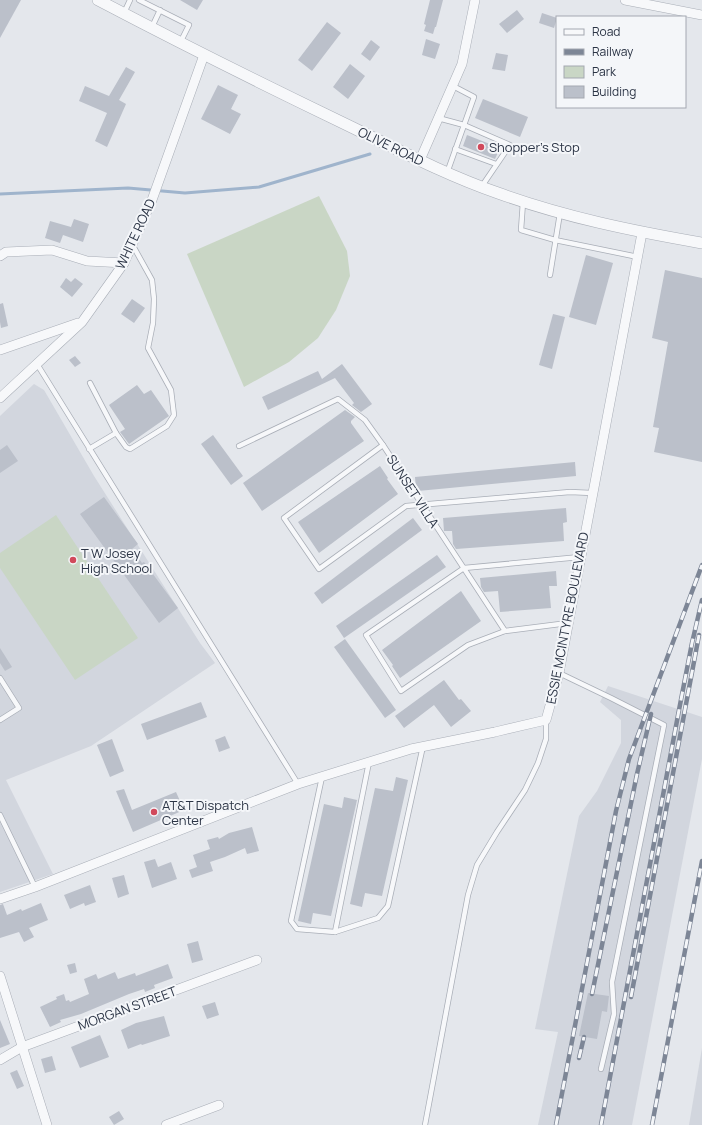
<svg xmlns="http://www.w3.org/2000/svg" width="702" height="1125" font-family="Manrope,sans-serif">
<rect width="100%" height="100%" fill="#e4e7ec"/>
<g fill="#d2d6de">
<path d="M34 384 44 390 94 476 200 643 215 663 91 746 6 780 53 874 0 892V416Z"/>
<path d="M608 686 702 717V759L632 1125H538L558 1032 535 1029 579 816 597 791 621 743V720L600 702Z"/>
<path d="M702 1048V1125H689Z"/>
</g>
<g fill="#c9d6c5">
<path d="M319 196 347 251 350 276 336 310 318 338 289 362 244 387 187 254Z"/>
<path d="M56 515 138 638 75 680 0 568V553Z"/>
</g>
<g fill="none" stroke-linecap="round" stroke-linejoin="round">
<path stroke="#9fb4cc" stroke-width="3" d="M0 194 128 188 185 193 259 187 370 154"/>
</g>
<g fill="#bbc0ca">
<path d="M0 0H21L0 38Z"/>
<path d="M180 0H203L197 10Z"/>
<path d="M430 0H443L436 27H435L433 34 424 31 426 25 424 24Z"/>
<path d="M517 10 524 19 507 33 499 24Z"/>
<path d="M542 13 557 18 554 28 539 23Z"/>
<path d="M327 22 341 33 312 71 298 60Z"/>
<path d="M426 39 440 44 435 59 422 55Z"/>
<path d="M371 40 380 47 370 61 361 54Z"/>
<path d="M496 53 508 55 505 71 492 69Z"/>
<path d="M350 64 365 76 348 99 333 87Z"/>
<path d="M126 67 135 72 119 100 126 104 107 147 95 141 107 113 79 101 85 86 109 96Z"/>
<path d="M218 85 238 95 231 109 241 114 230 134 201 119Z"/>
<path d="M483 99 528 117 520 137 475 118Z"/>
<path d="M467 135 500 148 495 159 463 146Z"/>
<path d="M74 219 89 224 83 242 63 235 60 243 45 238 50 221 71 227Z"/>
<path d="M586 255 613 263 596 325 569 317Z"/>
<path d="M665 270 702 278V462L654 452 659 428 653 427 668 342 652 338Z"/>
<path d="M66 278 71 282 75 278 83 284 72 297 60 287Z"/>
<path d="M132 299 145 308 134 323 121 314Z"/>
<path d="M3 303 8 326 1 328 0 322V304Z"/>
<path d="M553 314 565 317 552 369 539 365Z"/>
<path d="M75 356 81 363 75 367 69 360Z"/>
<path d="M342 364 372 404 361 412 352 405 354 403 335 378 268 410 262 397 318 371 322 379Z"/>
<path d="M137 385 144 394 151 390 169 416 129 444 120 432 125 429 109 405Z"/>
<path d="M345 410 355 417 351 421V423L364 441 262 511 243 483Z"/>
<path d="M213 435 243 476 231 485 201 444Z"/>
<path d="M7 445 18 461 0 473V450Z"/>
<path d="M575 462 576 476 418 491 416 489 415 477Z"/>
<path d="M380 466 388 478 387 479 398 494 319 553 298 522Z"/>
<path d="M104 497 138 544 132 549 142 563 144 562 178 608 159 623 80 514Z"/>
<path d="M566 508 567 522 563 523 564 541 456 549 453 544 452 531H444L443 518Z"/>
<path d="M413 518 422 530 322 604 314 593Z"/>
<path d="M437 555 446 567 344 638 336 626Z"/>
<path d="M556 571 557 586H549L551 608 500 612 498 591 484 592 481 587 480 578Z"/>
<path d="M461 591 481 621 400 678 392 666 393 665 382 650Z"/>
<path d="M345 639 396 710 385 718 334 647Z"/>
<path d="M0 648 12 667 5 671 0 663Z"/>
<path d="M444 680 459 700 461 699 471 711 451 727 434 705 404 728 395 716Z"/>
<path d="M201 702 207 717 147 740 141 724Z"/>
<path d="M225 736 230 748 219 752 215 740Z"/>
<path d="M112 739 124 771 110 777 97 745Z"/>
<path d="M396 777 408 780 382 896 365 893 362 907 350 904 375 788 393 791Z"/>
<path d="M124 789 132 810 176 792 184 810 133 832 116 791Z"/>
<path d="M344 797 357 800 331 916 313 913 311 924 298 921 324 804 342 808Z"/>
<path d="M252 827 259 851 247 854 245 848 225 857 210 862 213 871 192 878 189 870 197 867 193 855 210 849 207 840 218 837 219 839 229 833Z"/>
<path d="M155 859 158 867 171 862 177 879 152 888 144 862Z"/>
<path d="M124 875 129 894 118 898 112 878Z"/>
<path d="M90 885 96 902 85 906 84 903 70 909 64 895Z"/>
<path d="M41 903 48 920 29 928 34 937 24 942 19 932 0 938V905L3 904 7 915 21 909 22 911Z"/>
<path d="M198 941 203 960 192 963 187 944Z"/>
<path d="M75 963 77 972 70 974 67 965Z"/>
<path d="M168 964 173 978 154 985 155 988 145 992 144 989 129 994 81 1014 60 1020 61 1022 50 1027 40 1007 57 999 56 997 64 994 66 1001 69 1000 70 1002 89 994 84 979 96 974 98 979 115 972 118 979 135 973 136 976Z"/>
<path d="M588 993 609 996 607 1012 602 1011 597 1039 579 1036Z"/>
<path d="M215 1002 219 1015 207 1019 202 1006Z"/>
<path d="M164 1016 170 1036 142 1045 141 1044 128 1049 121 1030 136 1023Z"/>
<path d="M0 1020 10 1044 0 1048Z"/>
<path d="M100 1035 109 1057 80 1068 71 1047Z"/>
<path d="M52 1056 56 1070 45 1073 41 1059Z"/>
<path d="M17 1070 24 1086 17 1089 10 1073Z"/>
<path d="M119 1111 124 1119 114 1125 109 1117Z"/>
</g>
<g fill="none" stroke-linecap="round" stroke-linejoin="round">
<g stroke="#a9aeb7" stroke-width="6">
<g id="service">
<path d="M139 0 189 25 180 43"/>
<path d="M124 13 130 0"/>
<path d="M152 27 160 10"/>
<path d="M438 118 464 125 510 145 482 186"/>
<path d="M455 149 496 164"/>
<path d="M447 173 474 97 453 86"/>
<path d="M523 202 521 230 555 240 638 257"/>
<path d="M550 275 560 213"/>
<path d="M37 364 298 784"/>
<path d="M90 383 116 433"/>
<path d="M383 445 284 518 319 569 406 506 570 492 592 493"/>
<path d="M239 446 338 399 365 420 383 445 505 631 568 623"/>
<path d="M89 449 116 433 126 447 130 449 167 426 174 415 171 390 148 348 153 323 154 299 152 280 132 244"/>
<path d="M505 631 468 645 401 691 366 635 464 568 580 557"/>
<path d="M559 673 611 698 664 725 612 982 614 1014 601 1069"/>
<path d="M0 678 19 708 0 720"/>
<path d="M322 777 291 921 297 929 335 932 378 918 388 906 423 746"/>
<path d="M0 815 35 887"/>
<path d="M335 932 369 762"/>
<path d="M425 1125 468 895 477 865 497 832 525 790 538 763 546 739V720"/>
</g>
</g>
<g stroke="#a9aeb7" stroke-width="10">
<g id="minor">
<path d="M625 0 702 15"/>
<path d="M420 160 462 64 475 0"/>
<path d="M0 256 6 252 52 250 87 261 124 263"/>
<path d="M0 350 78 323"/>
<path d="M0 398 82 322 124 263 152 200 204 55"/>
<path d="M0 899 35 887 298 784 411 749 495 732 546 720 559 673 642 233"/>
<path d="M0 976 47 1125"/>
<path d="M0 1060 22 1047 257 960"/>
<path d="M166 1125 219 1105"/>
</g>
</g>
<g stroke="#a9aeb7" stroke-width="12">
<path id="tertiary" d="M98 0C178 42 258 82 339 121 391 146 443 174 498 193 564 217 633 231 702 243"/>
</g>
<use href="#service" stroke="#f7f8fa" stroke-width="4.5"/>
<use href="#minor" stroke="#f7f8fa" stroke-width="9"/>
<use href="#tertiary" stroke="#f7f8fa" stroke-width="11"/>
<g stroke="#7d8696" stroke-width="4.5">
<g id="rail">
<path d="M592 994 637 774 651 714"/>
<path d="M631 997 699 635"/>
<path d="M579 1058 584 1037"/>
<path d="M556 1125 616 811 629 759 702 565"/>
<path d="M601 1125 679 710 692 643 702 600"/>
<path d="M652 1125 702 861"/>
</g>
</g>
<use href="#rail" stroke="#f4f6f9" stroke-width="3" stroke-dasharray="9" stroke-linecap="butt"/>
</g>
<g fill="#d1495b" stroke="#f4f6f9" stroke-width="1.5">
<circle cx="481" cy="147" r="4"/>
<circle cx="73" cy="560" r="4"/>
<circle cx="154" cy="812" r="4"/>
</g>
<g text-anchor="middle" stroke-width="4" stroke-linejoin="round" paint-order="stroke">
<g font-size="13" fill="#2b3445" stroke="#f4f6f9">
<text transform="translate(391 146) rotate(26)" y="5">OLIVE ROAD</text>
<text transform="translate(135 234) rotate(-65)" y="5">WHITE ROAD</text>
<text transform="translate(413 491) rotate(57)" y="5">SUNSET VILLA</text>
<text transform="translate(567 618) rotate(-79)" y="5">ESSIE MCINTYRE BOULEVARD</text>
<text transform="translate(127 1008) rotate(-20)" y="5">MORGAN STREET</text>
</g>
<g font-size="13" fill="#2b3445" stroke="#f4f6f9" text-anchor="start">
<text x="489" y="152">Shopper's Stop</text>
<text x="81" y="558">T W Josey<tspan x="81" dy="15">High School</tspan></text>
<text x="162" y="810">AT&amp;T Dispatch<tspan x="162" dy="15">Center</tspan></text>
</g>
</g>
<rect x="556" y="16" width="130" height="92" fill="#f4f6f9" stroke="#a4a8b1"/>
<rect x="564" y="29" width="20" height="6" fill="#f7f8fa" stroke="#a4a8b1"/>
<text x="592" y="36" font-size="12" fill="#2b3445">Road</text>
<rect x="564" y="49" width="20" height="6" fill="#7d8696" stroke="#a4a8b1"/>
<text x="592" y="56" font-size="12" fill="#2b3445">Railway</text>
<rect x="564" y="66" width="20" height="12" fill="#c9d6c5" stroke="#a4a8b1"/>
<text x="592" y="76" font-size="12" fill="#2b3445">Park</text>
<rect x="564" y="86" width="20" height="12" fill="#bbc0ca" stroke="#a4a8b1"/>
<text x="592" y="96" font-size="12" fill="#2b3445">Building</text>
</svg>
